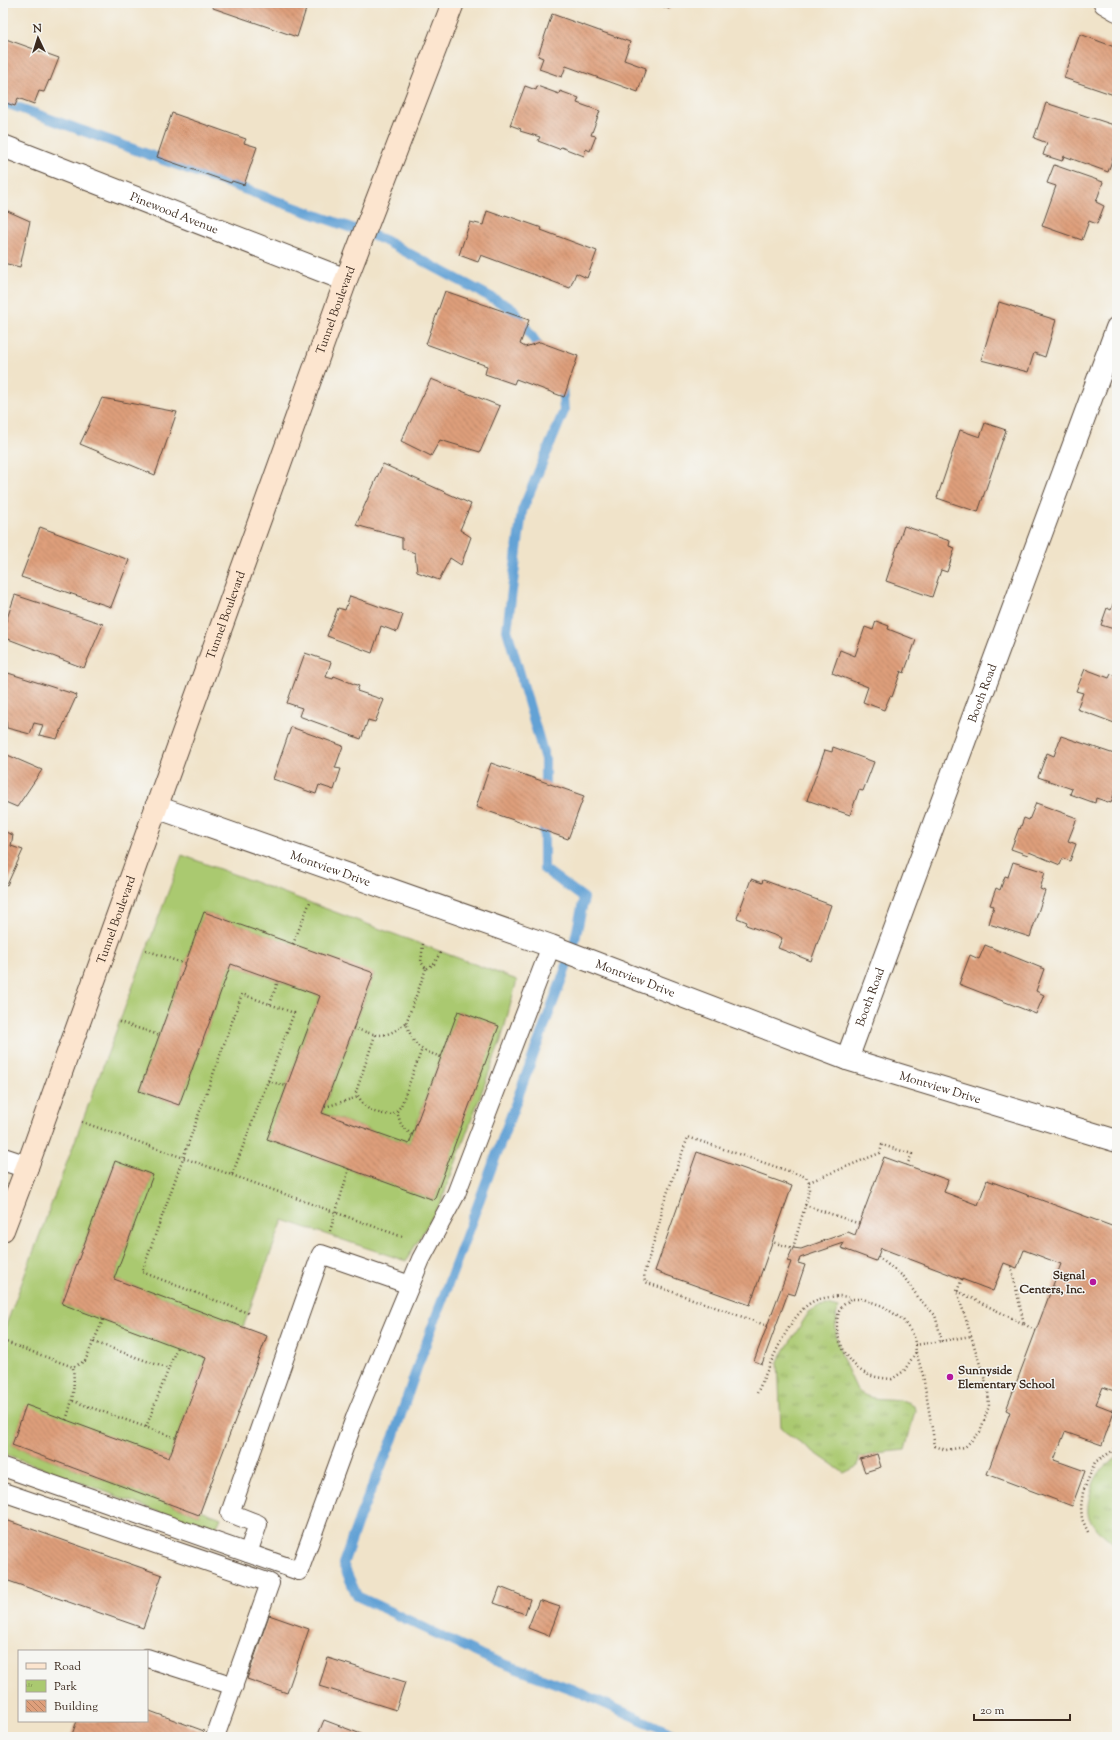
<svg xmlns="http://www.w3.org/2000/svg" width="1120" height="1740" font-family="'Sorts Mill Goudy',serif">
<defs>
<pattern id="park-tufts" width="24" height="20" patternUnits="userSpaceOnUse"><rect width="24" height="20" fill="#aac970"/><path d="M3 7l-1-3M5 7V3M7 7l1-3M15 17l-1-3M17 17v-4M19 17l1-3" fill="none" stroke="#8ca35b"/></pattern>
<pattern id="building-back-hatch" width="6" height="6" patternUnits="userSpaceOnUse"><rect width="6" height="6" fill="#de9f7b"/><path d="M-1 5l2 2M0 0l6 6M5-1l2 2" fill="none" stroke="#b58264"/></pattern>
</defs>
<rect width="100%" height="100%" fill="#f6f6f2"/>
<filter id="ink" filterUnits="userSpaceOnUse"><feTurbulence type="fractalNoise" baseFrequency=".025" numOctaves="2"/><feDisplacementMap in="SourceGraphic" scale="8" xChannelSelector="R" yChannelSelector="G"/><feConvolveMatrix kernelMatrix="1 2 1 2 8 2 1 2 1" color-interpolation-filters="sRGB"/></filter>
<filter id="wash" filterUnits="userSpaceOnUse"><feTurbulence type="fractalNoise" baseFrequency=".012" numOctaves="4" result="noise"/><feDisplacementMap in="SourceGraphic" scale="16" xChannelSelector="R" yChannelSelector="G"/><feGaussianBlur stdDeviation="0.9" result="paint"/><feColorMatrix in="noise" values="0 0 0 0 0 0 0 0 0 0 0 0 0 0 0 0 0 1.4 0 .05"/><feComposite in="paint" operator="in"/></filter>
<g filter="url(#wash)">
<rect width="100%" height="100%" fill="#f0e3c9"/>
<path fill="#aac970" stroke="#727a47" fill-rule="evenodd" d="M182 855 517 980 501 1040 441 1202 406 1261 283 1220 243 1327 114 1279 153 1175 115 1161 62 1304 206 1358 169 1458 26 1406 12 1445 199 1515 201 1510 221 1518 214 1533 3 1453V1333ZM204 912 374 974 322 1113 409 1144 458 1011 498 1026 434 1200 267 1139 320 996 231 964 179 1105 139 1091Z"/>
<g fill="url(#park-tufts)" stroke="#727a47">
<path d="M827 1305 838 1308C830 1338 845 1363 857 1390 873 1405 896 1394 914 1405L915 1411 905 1450 876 1453 859 1458 858 1466 844 1473 781 1429 778 1361 809 1312 819 1306Z"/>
<path d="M1117 1458V1547C1109 1538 1094 1529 1089 1518 1087 1512 1088 1505 1089 1500 1093 1479 1099 1469 1117 1458Z"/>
</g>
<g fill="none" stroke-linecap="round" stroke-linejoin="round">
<g stroke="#63a2d5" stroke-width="10">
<path d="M3 102 382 239 513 309 544 354"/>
<path d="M545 795V759L507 630 522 511 564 411 562 384"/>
<path d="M544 817V869L584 898 573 949 418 1365 393 1438 360 1516 343 1564 357 1596 488 1658 574 1690 680 1737"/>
</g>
</g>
<g id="blocks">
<g fill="url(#building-back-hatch)">
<path d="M214 3H308L297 37 213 8Z"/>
<path d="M655 3H671L669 9Z"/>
<path d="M552 14 630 42 624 60 646 68 638 92 566 66 562 77 539 69 543 58 538 56Z"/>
<path d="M1080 34 1117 48V96L1064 78Z"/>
<path d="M3 38 59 58 50 81 49 80 44 92 39 91 34 104 18 98 15 106 3 102Z"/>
<path d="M525 86 536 90 537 86 559 94 560 91 579 98 577 103 600 111 591 135 596 136 590 151 586 149 584 156 561 147 559 149 538 141 540 137 520 131 521 129 510 125Z"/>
<path d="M1046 103 1117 126V152H1115L1108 172 1064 156 1062 161 1043 155 1047 143 1034 138Z"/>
<path d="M172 113 246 139 244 143 257 147 244 185 232 181 231 183 157 157Z"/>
<path d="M1054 165 1103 182 1096 202 1104 206 1097 224 1089 221 1082 240 1042 226 1056 186 1047 183Z"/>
<path d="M3 209 30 221 20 267 3 263Z"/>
<path d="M487 211 504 217 505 215 542 228 541 230 597 251 587 278 576 273 570 288 481 255 478 262 459 255 470 222 483 225Z"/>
<path d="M445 291 529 320 520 344 525 347 540 342 578 356 564 397 516 379 514 384 485 374 487 366 426 344Z"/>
<path d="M999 302 1056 320 1045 357 1034 353 1028 372 981 360Z"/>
<path d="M431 379 500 406 480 452 440 440 431 456 401 441Z"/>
<path d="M102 398 177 412 155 475 80 444Z"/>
<path d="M985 423 1006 430 978 512 937 498 960 430 980 437Z"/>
<path d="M383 464 471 504 460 530 471 537 461 565 450 558 439 580 417 572 415 553 402 548V538L356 525Z"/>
<path d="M904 526 950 541 949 546 955 548 947 572 941 570 932 597 886 581Z"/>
<path d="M40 527 129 560 111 607 21 577Z"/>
<path d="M1117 593V630L1101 625 1107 608 1111 610Z"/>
<path d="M15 595 103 624 84 668 3 637V630Z"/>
<path d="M350 596 403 615 397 632 381 626 372 653 327 636 338 608 345 610Z"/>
<path d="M876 621 889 626 888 629 916 640 904 673 901 671 892 697 890 696 884 710 863 702 868 687 832 673 840 650 855 656 865 627 873 630Z"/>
<path d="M305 653 331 662 326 677 333 679 334 676 359 686 357 691 384 700 375 722 368 720 361 739 299 716 302 708 287 703Z"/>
<path d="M1085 669 1109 678 1111 674 1117 676V724L1077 709 1083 693 1076 691Z"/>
<path d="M5 672 77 695 57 739 39 735 43 725 34 723 30 734 7 728 5 715H3V679Z"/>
<path d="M291 727 343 746 335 768 341 769 334 790 319 785 316 794 273 779Z"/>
<path d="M1061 736 1117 755 1116 763 1117 764V786L1111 803 1096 798 1095 803 1070 794 1072 789 1038 777 1047 753 1054 756Z"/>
<path d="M833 747 874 762 863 791 859 790 850 815 807 800 825 750 832 752Z"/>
<path d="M3 753 42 770 17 807 3 801Z"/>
<path d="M491 763 584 796 568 839 476 807Z"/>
<path d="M1036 803 1077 818 1068 841 1076 844 1070 861 1063 858 1060 865 1029 852 1028 855 1011 849 1019 828 1020 829 1024 818 1029 820Z"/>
<path d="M3 831 13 835 11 846 23 850 7 885 3 883Z"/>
<path d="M1013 862 1045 872 1040 889 1045 891 1030 937 989 924 994 906 990 905 996 888 1000 890 1005 876 1008 877Z"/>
<path d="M751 879 762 883 763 880 831 905 811 961 778 948 782 938 746 925 747 922 737 918Z"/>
<path d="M204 912 374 973 322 1113 409 1144 458 1011 499 1026 434 1200 267 1139 320 996 231 964 179 1105 139 1091Z"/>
<path d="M985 945 1044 969 1036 991 1044 995 1036 1014 959 984 970 955 979 959Z"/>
<path d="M697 1152 792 1186 750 1305 655 1271Z"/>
<path d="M884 1157 948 1180 944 1192 978 1205 987 1180 1117 1228V1392L1103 1387 1096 1404 1114 1411 1102 1445 1065 1432 1054 1460 1085 1471 1072 1506 987 1474 1010 1412 1006 1410 1061 1264 1024 1250 1017 1268 1004 1263 993 1291 881 1248 876 1261 841 1248 844 1243 800 1258 798 1263 805 1265 795 1295 788 1293 762 1364 754 1361 791 1262 787 1261 793 1248 801 1249 848 1232 855 1235Z"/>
<path d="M115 1161 153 1175 114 1279 267 1336 199 1515 12 1445 26 1405 169 1458 206 1358 62 1304Z"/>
<path d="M877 1454 881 1467 865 1472 860 1459Z"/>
<path d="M3 1519 162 1575 143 1628 3 1579Z"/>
<path d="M500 1587 530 1599 525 1614 494 1603Z"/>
<path d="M539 1600 560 1607 549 1636 528 1628Z"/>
<path d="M269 1615 309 1629 287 1693 247 1679Z"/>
<path d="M328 1658 405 1682 396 1710 319 1686Z"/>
<path d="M147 1710 204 1731 201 1737H71L77 1721H147Z"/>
<path d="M324 1720 369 1737H317Z"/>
<path d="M433 1733 442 1737H431Z"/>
</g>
</g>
</g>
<g filter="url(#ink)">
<use href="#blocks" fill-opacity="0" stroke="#564638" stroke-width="1"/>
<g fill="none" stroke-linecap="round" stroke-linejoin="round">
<g stroke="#564638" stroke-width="20">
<g id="lane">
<path d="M3 1467 299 1571 356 1415 421 1259 456 1194 551 946"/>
<path d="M3 1492 270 1583 215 1737"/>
<path d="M248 1553 258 1524 230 1513 321 1254 410 1285"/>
<path d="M147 1658 234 1686"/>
</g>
</g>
<g stroke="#564638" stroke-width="24">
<g id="street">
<path d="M1105 3 1117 10"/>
<path id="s1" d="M3 146 346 280"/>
<path id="s2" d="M156 807 551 946 847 1059 1117 1141"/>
<path id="s3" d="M847 1059 1117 328"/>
<path d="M3 1159 27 1167"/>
</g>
</g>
<g stroke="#564638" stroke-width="24">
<g id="secondary">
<path id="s4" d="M3 1230 27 1167 346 280 453 3"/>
</g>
</g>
<g stroke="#564638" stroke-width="2.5" stroke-dasharray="1 3" stroke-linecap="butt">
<path d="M293 944 310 902"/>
<path d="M423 944 421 962 426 969 434 964 441 951"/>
<path d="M146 950 185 964"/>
<path d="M426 969 406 1023C415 1047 416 1048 441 1057"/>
<path d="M270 1004 278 981"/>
<path d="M119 1022 159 1035"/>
<path d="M353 1028C379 1036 384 1040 406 1023"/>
<path d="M375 1035 356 1092C366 1111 371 1113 393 1115L401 1106 422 1049"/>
<path d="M268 1081 286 1086"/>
<path d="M325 1107 358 1097"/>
<path d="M397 1111 401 1125 412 1135"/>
<path d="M82 1122 232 1175 294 1013 242 994 142 1272 248 1313"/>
<path d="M232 1175 403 1237"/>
<path d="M809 1182 880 1153 882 1145 912 1154 907 1165"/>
<path d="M805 1205 860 1224"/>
<path d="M330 1231 349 1169"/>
<path d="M878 1257 904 1277 920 1300 935 1315 942 1341 971 1336"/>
<path d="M957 1291 962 1279"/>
<path d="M1024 1324 1036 1331"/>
<path d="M768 1326 645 1282 644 1274 661 1218 662 1207 688 1137 806 1177 809 1182V1192L793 1248 772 1242"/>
<path d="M3 1341 73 1367 85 1361 103 1320"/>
<path d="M94 1342 169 1369"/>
<path d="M915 1345 942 1341"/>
<path d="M916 1352 923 1375 935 1446 946 1450 965 1447 980 1432 989 1406 988 1390 957 1291 1024 1324 1011 1266"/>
<path d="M757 1393C769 1368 788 1316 812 1302 817 1299 824 1298 830 1297 838 1296 844 1295 851 1299 848 1302 842 1305 840 1309 831 1331 843 1356 860 1370 869 1377 881 1378 892 1379L904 1371 916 1352 914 1336 903 1320 883 1306 863 1299H851"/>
<path d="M73 1401 176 1438"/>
<path d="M66 1420C73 1400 75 1388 73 1367"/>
<path d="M146 1427 177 1347"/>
<path d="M1088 1532 1082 1519 1081 1507 1083 1492 1095 1462 1117 1448"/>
</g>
<use href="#lane" stroke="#fff" stroke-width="18"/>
<use href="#street" stroke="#fff" stroke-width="22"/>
<use href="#secondary" stroke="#fce5cf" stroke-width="22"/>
</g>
</g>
<g fill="#b5179e" stroke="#f6f6f2" stroke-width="1.5">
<circle cx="1093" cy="1282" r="4"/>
<circle cx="950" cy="1377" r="4"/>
</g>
<g text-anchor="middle" stroke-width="3" stroke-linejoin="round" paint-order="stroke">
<g font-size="12" fill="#3b2a1e" stroke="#f6f6f2">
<text dy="4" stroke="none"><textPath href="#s1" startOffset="184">Pinewood Avenue</textPath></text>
<text dy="4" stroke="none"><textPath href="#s4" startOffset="978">Tunnel Boulevard</textPath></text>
<text dy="4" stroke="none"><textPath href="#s4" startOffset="654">Tunnel Boulevard</textPath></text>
<text dy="4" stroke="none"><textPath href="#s3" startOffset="390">Booth Road</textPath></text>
<text dy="4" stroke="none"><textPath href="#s2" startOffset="185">Montview Drive</textPath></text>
<text dy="4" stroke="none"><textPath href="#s4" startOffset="330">Tunnel Boulevard</textPath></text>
<text dy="4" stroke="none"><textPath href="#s2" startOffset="509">Montview Drive</textPath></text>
<text dy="4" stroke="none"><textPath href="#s3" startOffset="66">Booth Road</textPath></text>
<text dy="4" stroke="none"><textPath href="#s2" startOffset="833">Montview Drive</textPath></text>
</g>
<g font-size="12" font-weight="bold" fill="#3b2a1e" stroke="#f6f6f2" text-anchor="end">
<text x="1085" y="1279">Signal<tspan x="1085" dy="14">Centers, Inc.</tspan></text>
<text x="958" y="1374" text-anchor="start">Sunnyside<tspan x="958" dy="14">Elementary School</tspan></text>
</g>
</g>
<rect width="1120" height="1740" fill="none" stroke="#f6f6f2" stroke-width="16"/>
<rect x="18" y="1650" width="130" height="72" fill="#f6f6f2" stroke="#aba49d"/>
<rect x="26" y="1663" width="20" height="6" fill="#fce5cf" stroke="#aba49d"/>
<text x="54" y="1670" font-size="12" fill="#3b2a1e">Road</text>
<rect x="26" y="1680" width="20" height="12" fill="url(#park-tufts)" stroke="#aba49d"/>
<text x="54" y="1690" font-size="12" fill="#3b2a1e">Park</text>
<rect x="26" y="1700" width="20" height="12" fill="url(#building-back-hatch)" stroke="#aba49d"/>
<text x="54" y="1710" font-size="12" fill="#3b2a1e">Building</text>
<g transform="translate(38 38) rotate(356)" stroke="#f6f6f2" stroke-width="3" paint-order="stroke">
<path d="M0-3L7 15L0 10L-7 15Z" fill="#3b2a1e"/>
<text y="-6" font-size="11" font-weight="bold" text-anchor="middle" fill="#3b2a1e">N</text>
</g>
<path d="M974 1714v6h96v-6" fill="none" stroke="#3b2a1e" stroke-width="2"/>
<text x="980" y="1714" font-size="12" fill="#3b2a1e" stroke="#f6f6f2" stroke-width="3" paint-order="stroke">20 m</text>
</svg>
